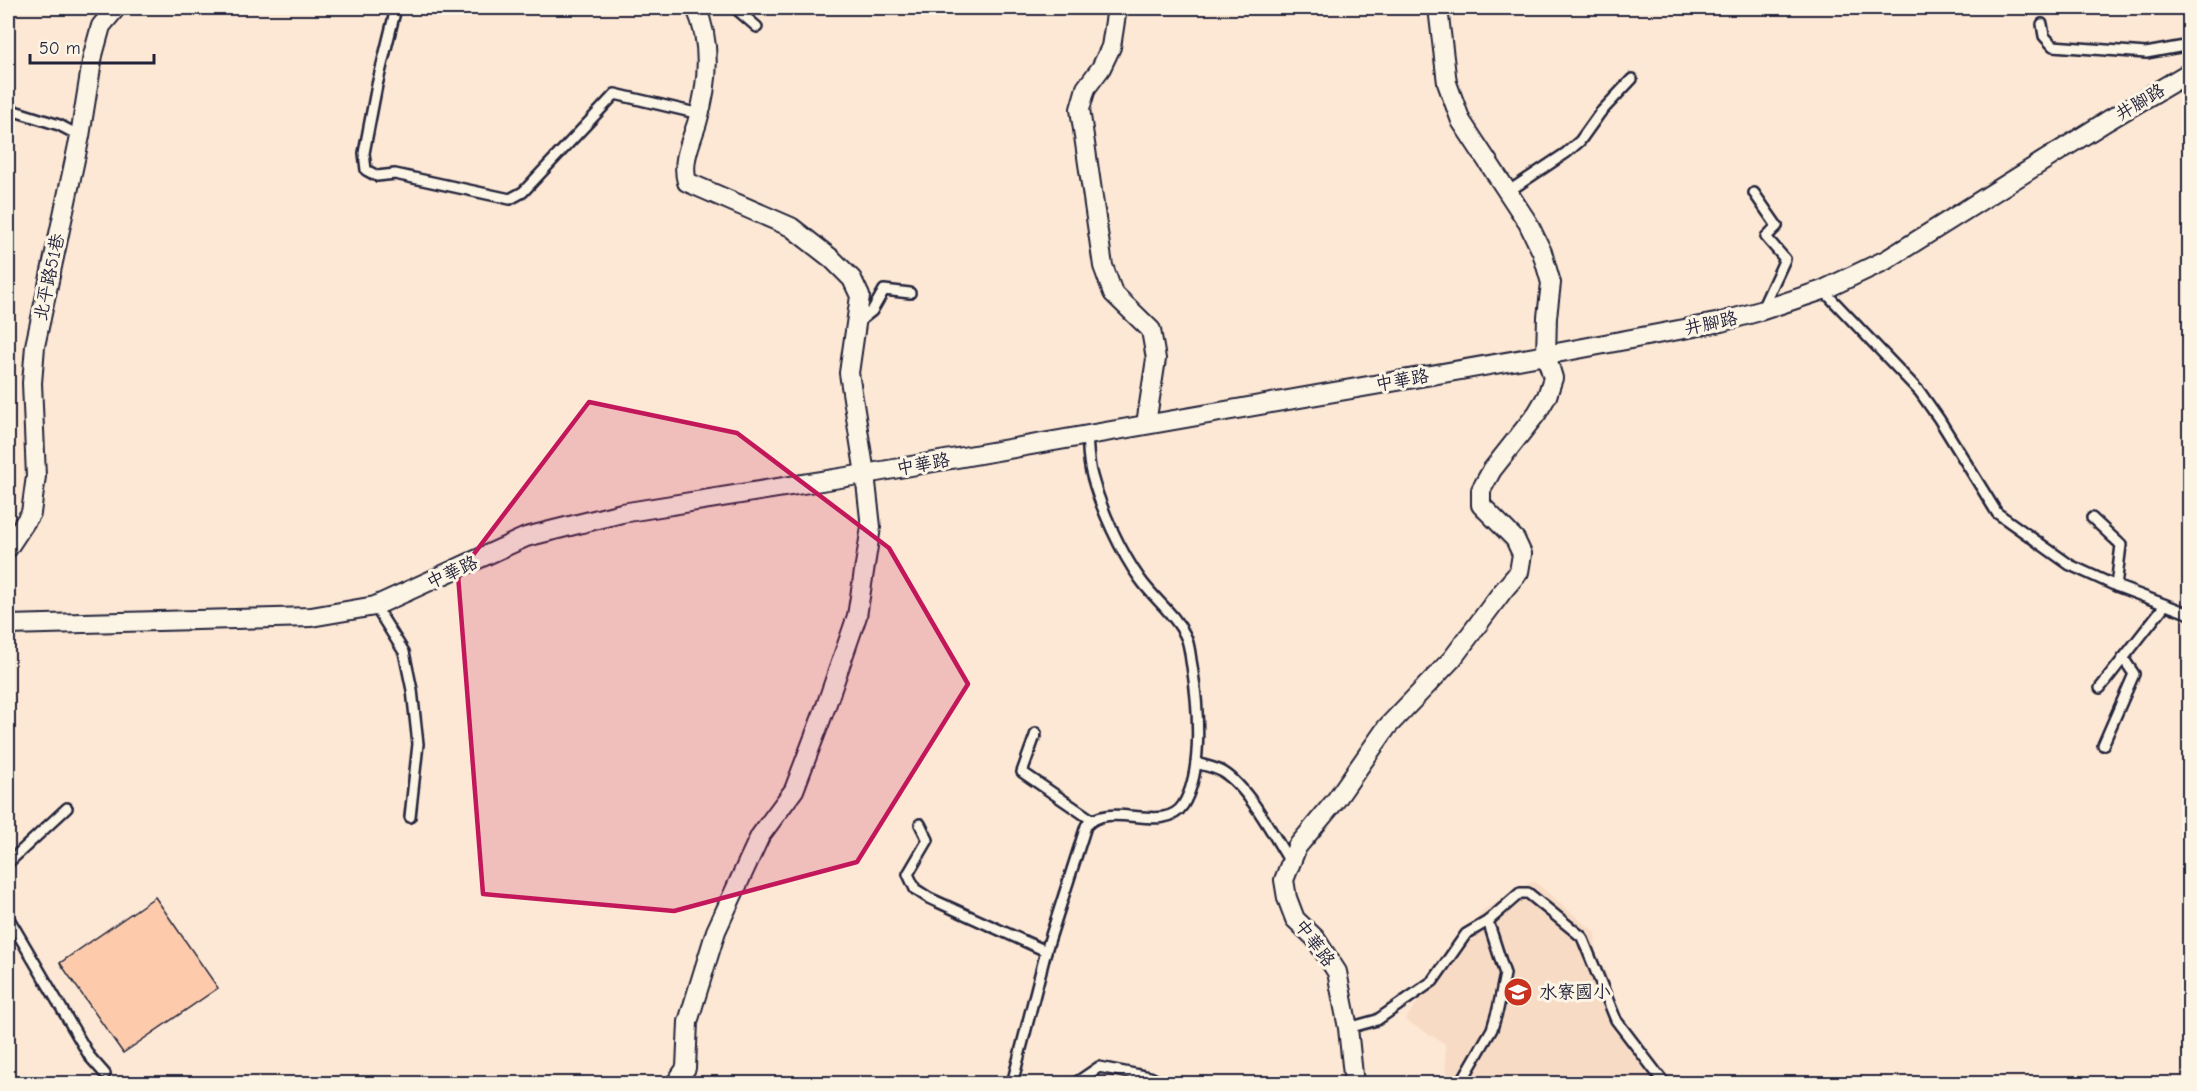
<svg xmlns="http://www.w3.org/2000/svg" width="2197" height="1091" font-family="'Comic Neue','LXGW WenKai TC',sans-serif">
<rect width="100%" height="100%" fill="#fce8d4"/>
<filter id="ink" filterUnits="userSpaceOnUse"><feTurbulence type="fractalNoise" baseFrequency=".0167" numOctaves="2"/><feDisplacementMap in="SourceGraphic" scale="12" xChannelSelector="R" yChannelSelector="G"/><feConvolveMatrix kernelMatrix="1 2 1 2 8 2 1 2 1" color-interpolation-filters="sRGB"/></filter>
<g filter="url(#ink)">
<path fill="#f8dbc5" d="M1534 881 1595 933 1596 953 1607 974 1614 1009 1636 1045 1678 1083H1450L1446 1072 1445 1044 1405 1020 1482 911Z"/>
<path fill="#fdcbac" stroke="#22223b" stroke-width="1.5" d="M155 897 218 988 123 1053 60 963Z"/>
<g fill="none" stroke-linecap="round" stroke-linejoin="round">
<g stroke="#22223b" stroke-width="14">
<g id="lane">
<path d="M396 8 377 85 364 153 366 170 377 176 395 174 510 199 523 192 615 94 700 114"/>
<path d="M735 8 757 27"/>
<path d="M2042 24 2044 36 2053 46 2146 53 2190 45"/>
<path d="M8 109 59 125 80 136"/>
<path d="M1509 191 1566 153 1580 141 1600 113 1632 79"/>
<path d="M1754 193 1777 226 1766 237 1785 259 1761 311"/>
<path d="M1823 290 1920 392 1939 419 1997 513 2070 565 2116 586 2190 614"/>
<path d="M857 323 872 311 884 290 910 293"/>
<path d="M2092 518 2121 545 2116 586"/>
<path d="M375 606 404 652 412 690 418 744 410 817"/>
<path d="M2100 688 2165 605"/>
<path d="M1036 733 1022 772 1092 820"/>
<path d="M2103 745 2134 674 2123 658"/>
<path d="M1196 763C1205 766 1215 767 1223 772 1248 787 1274 836 1290 862"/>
<path d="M920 824 928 840 908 874 915 889 929 898 1046 951"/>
<path d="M8 863 67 808"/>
<path d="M8 917 90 1057 105 1074"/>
<path d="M1348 1028 1377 1020 1433 981 1466 934 1488 921"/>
<path d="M1463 1079 1492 1029 1498 1009 1505 974 1488 921 1520 893H1528L1582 937 1616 1020 1665 1084"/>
<path d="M1012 1084 1046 951 1086 826C1109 799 1164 835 1183 805 1204 771 1198 704 1192 666 1190 657 1190 644 1185 635 1174 613 1154 599 1140 579 1120 551 1101 509 1092 476 1088 463 1088 448 1087 435"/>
<path d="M1074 1084 1099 1067 1150 1077 1164 1084"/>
</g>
</g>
<g stroke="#22223b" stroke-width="22">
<g id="street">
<path d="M1117 8 1111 47 1101 68 1086 88 1080 109 1103 266 1113 293 1151 330 1156 359 1146 424"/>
<path d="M8 548 31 513 36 476 32 383 35 346 80 136 93 55 101 26 116 8"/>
<path d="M8 625 311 617 375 606 526 537 622 513 865 474 1546 355 1721 322 1760 311 1823 290 1886 260 2107 121 2190 72"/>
<path d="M675 1084 686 1068 688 1022 716 931 760 836 794 790 826 706 857 616 871 527 865 474 849 373 860 296 852 279 832 259 791 227 687 182C681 162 691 142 697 123 708 86 712 44 696 8"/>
<path d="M1354 1084 1348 1028 1337 972 1315 938 1295 919 1287 898 1284 880 1297 847 1336 800 1387 727 1452 659 1502 592 1519 572 1522 554 1515 539 1481 505V490L1492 470 1537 413 1547 396 1553 378 1546 355 1547 317 1551 283 1542 252 1528 223 1461 121 1447 83 1438 8"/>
</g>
</g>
<use href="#lane" stroke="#fcf5e5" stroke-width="9"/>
<use href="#street" stroke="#fcf5e5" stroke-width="18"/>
</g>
</g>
<path fill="#c2185b" fill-opacity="0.2" stroke="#c2185b" stroke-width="4.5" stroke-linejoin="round" d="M589 402 737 433 889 548 968 684 857 862 674 911 483 894 458 575Z"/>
<defs>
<g id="school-disc" transform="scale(1.5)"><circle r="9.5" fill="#c8321e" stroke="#fcf5e5"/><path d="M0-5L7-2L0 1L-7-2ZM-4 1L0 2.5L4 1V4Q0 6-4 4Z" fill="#fff"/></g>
</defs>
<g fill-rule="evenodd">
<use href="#school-disc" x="1518" y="992"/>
</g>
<g text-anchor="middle" stroke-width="6" stroke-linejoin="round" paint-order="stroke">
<g font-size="18" fill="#22223b" stroke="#fcf5e5">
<text transform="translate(2140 102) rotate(-31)" y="6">井腳路</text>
<text transform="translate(49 277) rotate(-78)" y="6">北平路51巷</text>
<text transform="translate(1711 323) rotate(-12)" y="6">井腳路</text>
<text transform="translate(1402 380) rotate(-10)" y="6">中華路</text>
<text transform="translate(923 464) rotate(-10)" y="6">中華路</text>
<text transform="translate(452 572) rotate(-25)" y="6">中華路</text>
<text transform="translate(1315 943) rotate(53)" y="6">中華路</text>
</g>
<g font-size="18" fill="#22223b" stroke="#fcf5e5" text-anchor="start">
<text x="1539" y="998">水寮國小</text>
</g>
</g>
<rect width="2197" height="1091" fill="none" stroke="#fcf5e5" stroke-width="30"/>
<rect x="15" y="15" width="2167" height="1061" fill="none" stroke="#22223b" stroke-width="2" filter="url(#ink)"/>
<path d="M30 54v9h124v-9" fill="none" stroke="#22223b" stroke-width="3"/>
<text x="39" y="54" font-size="18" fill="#22223b" stroke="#fcf5e5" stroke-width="4.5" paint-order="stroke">50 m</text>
</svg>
